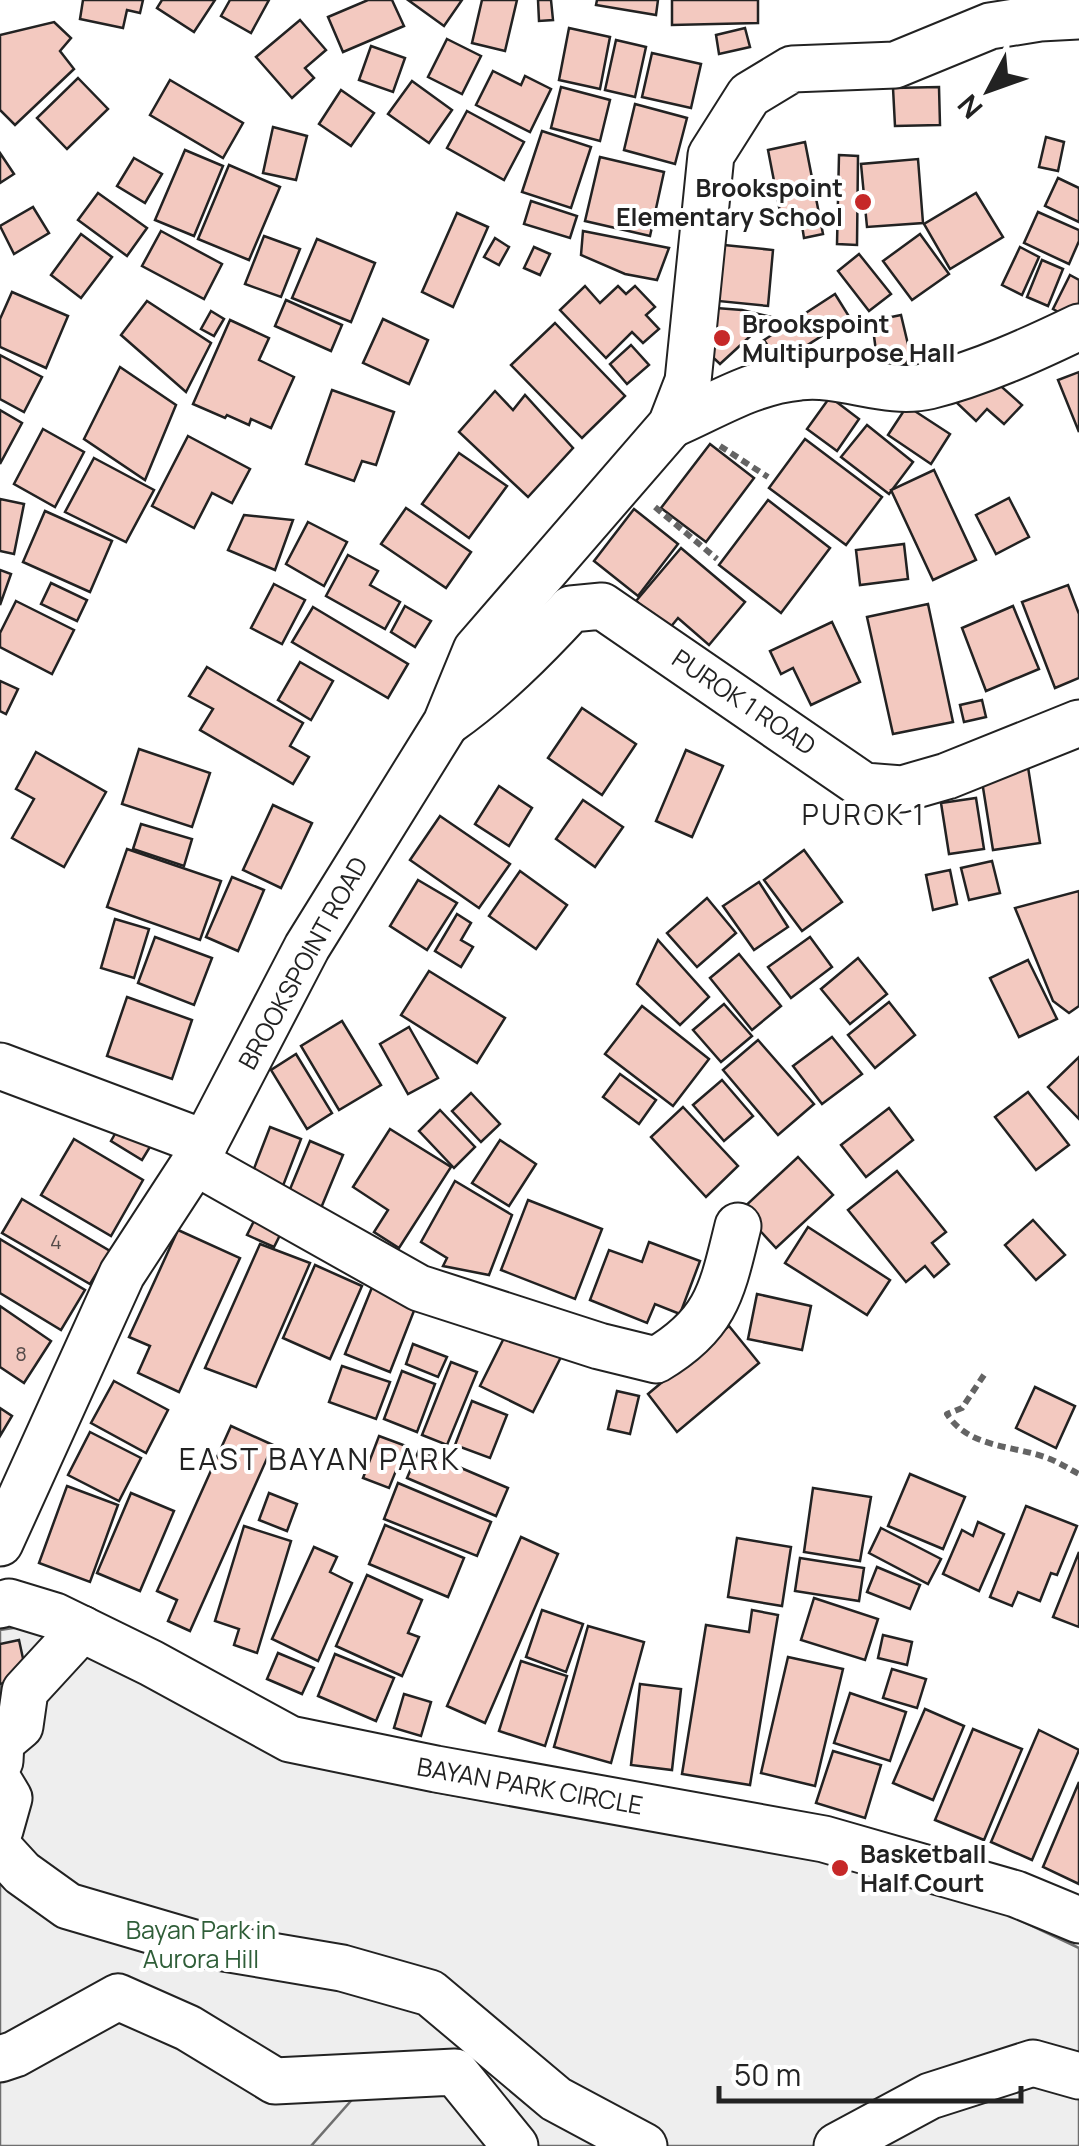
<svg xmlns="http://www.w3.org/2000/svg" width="1079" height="2146" font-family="Manrope,sans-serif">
<rect width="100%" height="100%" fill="#fff"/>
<path fill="#eee" stroke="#6f6f6f" stroke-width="2.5" d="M20 1627 53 1639 139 1682 280 1759 435 1792 813 1859 1007 1914 1079 1948V2146H0V1630Z"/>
<path fill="#ededed" stroke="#6f6f6f" stroke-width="2.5" d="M455 2072 515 2146H311L373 2076Z"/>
<g fill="#f3c9c0" stroke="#222" stroke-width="2.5">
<path d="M83 0H143L140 13 127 10 123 28 80 19Z"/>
<path d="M162 0H215L194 32 157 8Z"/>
<path d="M230 0H269L251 33 221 16Z"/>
<path d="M368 0H392L404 26 343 52 328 17Z"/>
<path d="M408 0H462L444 26Z"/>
<path d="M482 0H517L505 51 472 43Z"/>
<path d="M538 0H551L553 20 539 21Z"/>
<path d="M597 0H658L656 15 596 5Z"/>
<path d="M672 0H758V23L672 25Z"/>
<path d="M300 20 326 50 305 68 314 78 292 98 256 57Z"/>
<path d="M54 22 71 38 60 51 74 69 15 125 0 110V35Z"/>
<path d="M569 28 610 37 600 89 559 80Z"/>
<path d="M745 28 750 47 719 54 716 35Z"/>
<path d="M447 39 481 56 462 94 428 77Z"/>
<path d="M616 40 646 47 635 97 605 90Z"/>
<path d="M371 46 405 58 393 92 359 80Z"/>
<path d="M652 53 701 64 691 108 642 97Z"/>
<path d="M493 71 521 85 525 76 551 89 530 132 476 105Z"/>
<path d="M78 78 108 109 67 149 37 118Z"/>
<path d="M170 80 243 123 223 158 150 115Z"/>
<path d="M412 81 452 110 429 143 388 114Z"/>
<path d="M561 87 610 100 600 141 551 128Z"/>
<path d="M939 87 940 125 895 126 893 88Z"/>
<path d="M341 90 374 113 351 146 319 124Z"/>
<path d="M635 104 687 118 675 164 624 150Z"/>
<path d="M467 111 524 142 504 180 447 148Z"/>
<path d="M273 127 307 136 296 180 263 173Z"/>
<path d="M542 131 591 147 571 208 522 192Z"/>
<path d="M1046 137 1064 142 1058 171 1039 167Z"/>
<path d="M805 142 823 234 804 238 801 219 782 222 768 150Z"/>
<path d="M185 150 223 166 194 236 155 220Z"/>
<path d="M0 153 14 174 0 183Z"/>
<path d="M839 155 858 156 857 245 837 244Z"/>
<path d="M600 157 664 172 650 236 585 221Z"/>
<path d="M134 158 162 174 145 203 117 186Z"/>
<path d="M918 159 923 223 867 227 861 164Z"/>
<path d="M229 165 280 187 249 260 198 239Z"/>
<path d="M1058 178 1079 188V222L1045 206Z"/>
<path d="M98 193 147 228 127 256 78 220Z"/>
<path d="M976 193 1003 237 950 269 924 224Z"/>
<path d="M531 201 577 216 570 238 524 224Z"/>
<path d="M33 207 49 233 14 254 0 226Z"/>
<path d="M1038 212 1079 230V241L1069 264 1024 243Z"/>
<path d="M457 213 488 227 453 307 422 292Z"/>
<path d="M161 231 222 264 204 299 142 266Z"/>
<path d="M583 231 669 248 657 280 625 274 581 255Z"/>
<path d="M81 234 112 257 81 298 51 275Z"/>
<path d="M920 234 949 274 912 300 883 261Z"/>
<path d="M264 236 300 249 281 297 245 284Z"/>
<path d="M495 238 509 247 499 265 484 257Z"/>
<path d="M317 239 375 263 351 322 292 298Z"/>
<path d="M724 245 773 250 768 306 718 301Z"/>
<path d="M534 247 550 254 540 275 524 268Z"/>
<path d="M1020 247 1039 257 1022 295 1002 285Z"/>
<path d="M859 254 891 294 869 311 838 271Z"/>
<path d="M1042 260 1063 269 1048 306 1027 297Z"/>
<path d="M1070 275 1079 280V308L1073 320 1053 309Z"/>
<path d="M585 286 600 303 618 286 626 294 635 286 655 307 646 315 659 329 643 343 632 332 606 358 560 310Z"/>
<path d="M12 292 68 316 46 368 0 347V319Z"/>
<path d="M835 294 850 318 779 363 764 340Z"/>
<path d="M286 300 342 325 331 351 275 326Z"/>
<path d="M147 301 211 343 186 392 121 335Z"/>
<path d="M703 307 742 310 771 317 720 364 703 348Z"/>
<path d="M211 311 224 319 214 336 201 329Z"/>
<path d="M901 315 911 357 898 374H879L872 321Z"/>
<path d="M383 319 428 340 409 384 363 363Z"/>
<path d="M230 320 269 338 259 360 294 377 271 428 251 419 249 425 227 415 225 418 193 404Z"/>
<path d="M555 323 625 396 582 438 511 365Z"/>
<path d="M631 345 649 365 627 384 610 364Z"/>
<path d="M0 355 42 377 24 412 0 399Z"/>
<path d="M120 367 176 405 145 480 84 439Z"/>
<path d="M985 372 1022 405 1004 424 987 409 976 421 957 403Z"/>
<path d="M1079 372V432L1058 380Z"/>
<path d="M332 390 394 412 376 465 362 461 354 481 306 464Z"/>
<path d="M495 391 513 410 525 395 573 448 528 497 459 432Z"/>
<path d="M830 397 859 419 837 451 807 429Z"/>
<path d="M907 406 950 434 931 464 888 435Z"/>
<path d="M0 410 22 423 0 464Z"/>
<path d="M867 425 913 462 889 494 841 457Z"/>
<path d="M43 429 84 452 55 507 14 484Z"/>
<path d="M188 436 250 469 232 503 212 493 194 528 152 506Z"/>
<path d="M805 439 882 497 846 545 769 488Z"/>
<path d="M710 444 754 478 706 542 661 508Z"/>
<path d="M459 453 507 486 469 538 422 504Z"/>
<path d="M94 458 154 490 126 542 65 512Z"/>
<path d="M934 470 976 560 933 580 891 490Z"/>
<path d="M1009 498 1029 537 996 554 976 515Z"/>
<path d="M0 499 24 504 14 554 0 551Z"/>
<path d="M768 500 830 548 781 613 719 565Z"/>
<path d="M406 508 471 552 446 588 381 544Z"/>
<path d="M634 509 678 544 638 596 594 561Z"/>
<path d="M45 511 112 541 90 592 23 562Z"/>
<path d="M244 515 293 520 275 570 228 550Z"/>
<path d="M308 522 347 542 324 586 286 564Z"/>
<path d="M904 544 908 579 860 585 856 550Z"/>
<path d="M681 548 745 602 709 645 678 618 669 629 636 601Z"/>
<path d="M348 555 378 571 370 585 400 602 385 629 326 596Z"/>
<path d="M0 570 11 574 0 605Z"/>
<path d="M51 583 87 600 77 621 41 604Z"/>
<path d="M274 584 305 600 282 644 251 628Z"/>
<path d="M1068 585 1079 614V678L1055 688 1022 602Z"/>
<path d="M16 601 74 630 52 674 0 647V633Z"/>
<path d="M928 604 953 722 893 734 867 617Z"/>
<path d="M405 606 431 621 415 647 391 632Z"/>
<path d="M1013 606 1039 669 986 691 962 628Z"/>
<path d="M313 607 408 664 388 698 292 642Z"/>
<path d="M832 622 860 682 811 705 793 668 781 674 770 651Z"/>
<path d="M300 662 333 681 311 720 278 700Z"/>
<path d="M207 667 303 723 290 746 309 757 293 784 200 730 213 709 189 696Z"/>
<path d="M0 681 18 689 6 714 0 711Z"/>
<path d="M982 700 986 717 964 722 960 705Z"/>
<path d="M582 708 636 744 602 795 548 758Z"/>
<path d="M139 749 210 773 192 827 122 804Z"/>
<path d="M686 750 723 766 692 837 656 821Z"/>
<path d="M36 752 106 792 64 867 12 838 34 799 16 789Z"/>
<path d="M1028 767 1040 843 993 850 981 775Z"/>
<path d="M499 786 532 808 509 846 475 824Z"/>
<path d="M976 798 984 849 949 854 941 803Z"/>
<path d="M583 800 623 827 595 867 556 839Z"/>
<path d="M273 805 312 823 281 888 243 870Z"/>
<path d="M440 816 510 864 479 908 410 860Z"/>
<path d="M141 824 192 839 184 866 133 849Z"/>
<path d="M127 849 221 881 200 940 107 907Z"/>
<path d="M804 850 842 902 802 931 764 880Z"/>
<path d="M992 861 1000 893 969 900 961 868Z"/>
<path d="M950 870 957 904 933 910 926 875Z"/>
<path d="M520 871 567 905 536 949 489 916Z"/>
<path d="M232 877 264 890 238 951 206 937Z"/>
<path d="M418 880 457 903 427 950 390 926Z"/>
<path d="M759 882 788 927 754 950 723 906Z"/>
<path d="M1079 891V1006L1069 1013 1053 1001 1015 908Z"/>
<path d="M707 898 736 933 697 967 667 933Z"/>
<path d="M457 914 471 923 461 940 473 947 461 967 435 951Z"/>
<path d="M115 919 149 929 134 978 101 968Z"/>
<path d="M155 937 212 958 194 1005 138 983Z"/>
<path d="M810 937 832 967 791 998 768 967Z"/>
<path d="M658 940 709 997 680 1025 637 984Z"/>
<path d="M739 954 781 1006 752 1030 710 978Z"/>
<path d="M858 958 887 994 850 1024 821 989Z"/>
<path d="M1028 960 1057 1019 1019 1037 990 978Z"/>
<path d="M429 971 505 1018 477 1063 401 1015Z"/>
<path d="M127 997 192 1020 172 1079 107 1056Z"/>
<path d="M889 1002 915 1035 875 1068 848 1035Z"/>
<path d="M724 1004 752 1036 721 1062 693 1030Z"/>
<path d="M642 1006 709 1059 673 1106 605 1054Z"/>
<path d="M342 1021 381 1085 339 1110 301 1046Z"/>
<path d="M409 1027 438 1078 408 1094 380 1044Z"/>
<path d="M832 1037 862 1074 822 1104 793 1066Z"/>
<path d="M758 1040 814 1104 778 1135 723 1070Z"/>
<path d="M296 1054 332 1113 307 1129 271 1070Z"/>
<path d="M1079 1057V1119L1048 1087Z"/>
<path d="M620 1074 656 1100 639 1124 603 1097Z"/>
<path d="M722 1080 753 1116 724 1141 693 1105Z"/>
<path d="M1028 1092 1069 1145 1036 1170 995 1117Z"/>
<path d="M471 1093 500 1124 481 1142 452 1111Z"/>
<path d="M683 1107 738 1166 706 1197 651 1137Z"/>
<path d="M889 1108 913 1140 866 1177 841 1145Z"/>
<path d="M440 1110 475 1147 454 1168 419 1131Z"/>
<path d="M124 1118 156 1137 142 1160 111 1141Z"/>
<path d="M270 1127 301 1139 281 1191 250 1179Z"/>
<path d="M390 1129 451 1167 399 1248 374 1232 388 1210 353 1187Z"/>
<path d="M74 1139 143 1180 111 1236 41 1195Z"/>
<path d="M500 1140 536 1164 509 1206 472 1183Z"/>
<path d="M310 1141 343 1155 321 1208 288 1194Z"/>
<path d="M798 1157 833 1195 776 1248 741 1210Z"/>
<path d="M897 1171 946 1232 932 1243 949 1264 934 1277 925 1266 906 1282 848 1210Z"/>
<path d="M455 1181 512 1215 489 1275 443 1266 447 1258 421 1242Z"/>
<path d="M22 1199 110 1251 90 1284 2 1233Z"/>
<path d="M528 1200 602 1229 575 1299 501 1270Z"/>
<path d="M255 1219 282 1231 274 1247 247 1235Z"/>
<path d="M1033 1220 1065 1255 1036 1280 1005 1245Z"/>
<path d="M808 1227 890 1280 867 1315 785 1263Z"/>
<path d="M178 1230 240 1258 179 1392 138 1373 150 1346 129 1337Z"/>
<path d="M0 1239 85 1290 61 1330 0 1293Z"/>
<path d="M649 1242 700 1261 680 1314 655 1304 647 1323 590 1300 609 1250 642 1262Z"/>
<path d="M260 1244 310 1263 256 1387 205 1368Z"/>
<path d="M315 1265 362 1286 330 1359 283 1338Z"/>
<path d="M375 1280 419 1298 390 1372 345 1354Z"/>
<path d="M757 1294 811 1306 802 1350 748 1339Z"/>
<path d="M0 1306 51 1341 24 1383 0 1367Z"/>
<path d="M729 1326 759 1363 677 1432 648 1394Z"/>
<path d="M509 1328 562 1355 533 1412 480 1386Z"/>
<path d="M413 1344 447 1357 438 1377 406 1364Z"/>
<path d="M451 1362 477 1372 447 1445 422 1435Z"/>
<path d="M342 1366 390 1382 376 1419 329 1402Z"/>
<path d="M402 1371 435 1384 417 1432 384 1419Z"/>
<path d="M114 1381 168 1410 146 1453 91 1423Z"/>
<path d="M1035 1387 1075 1406 1056 1448 1016 1428Z"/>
<path d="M617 1391 639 1396 630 1434 608 1429Z"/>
<path d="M472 1401 507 1415 490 1458 455 1445Z"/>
<path d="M0 1408 12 1416 0 1436Z"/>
<path d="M231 1426 273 1445 190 1631 168 1621 177 1600 157 1591Z"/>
<path d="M90 1432 141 1458 119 1501 68 1475Z"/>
<path d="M379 1436 406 1446 389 1488 363 1478Z"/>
<path d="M419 1450 508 1488 496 1516 407 1478Z"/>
<path d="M910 1474 965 1497 943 1549 888 1526Z"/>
<path d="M398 1483 491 1522 477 1556 384 1519Z"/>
<path d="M67 1486 118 1505 90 1582 39 1563Z"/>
<path d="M813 1488 871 1497 860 1561 804 1552Z"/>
<path d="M131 1493 174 1511 140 1591 97 1573Z"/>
<path d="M269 1493 297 1504 287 1531 259 1520Z"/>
<path d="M1026 1506 1077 1526 1057 1575 1051 1573 1040 1601 1018 1592 1012 1606 990 1597Z"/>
<path d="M978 1522 1004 1534 979 1591 943 1574 962 1530 973 1536Z"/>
<path d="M385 1525 464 1558 448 1597 369 1564Z"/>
<path d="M244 1526 291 1541 257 1653 234 1645 239 1629 215 1621Z"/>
<path d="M881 1528 941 1559 928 1584 869 1553Z"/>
<path d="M521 1537 558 1554 485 1723 447 1706Z"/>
<path d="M737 1538 791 1547 782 1606 728 1597Z"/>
<path d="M314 1547 337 1557 330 1572 352 1583 318 1661 272 1639Z"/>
<path d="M1079 1552V1627L1053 1617Z"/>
<path d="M800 1558 864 1568 859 1601 795 1591Z"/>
<path d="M877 1567 920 1585 910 1609 867 1592Z"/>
<path d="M367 1575 422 1600 408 1633 419 1637 402 1676 336 1646Z"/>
<path d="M814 1598 878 1619 865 1660 801 1640Z"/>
<path d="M542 1610 583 1624 566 1672 526 1657Z"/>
<path d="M752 1610 778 1615 750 1785 682 1774 706 1625 749 1632Z"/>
<path d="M588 1626 644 1642 611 1763 554 1747Z"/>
<path d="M883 1635 912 1642 907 1665 878 1658Z"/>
<path d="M19 1640 27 1677 0 1684V1644Z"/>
<path d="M278 1653 314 1668 302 1694 267 1679Z"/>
<path d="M335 1654 394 1678 376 1721 318 1696Z"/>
<path d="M788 1657 843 1669 815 1786 761 1773Z"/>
<path d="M521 1661 567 1676 545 1746 499 1731Z"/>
<path d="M892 1669 926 1679 917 1708 883 1698Z"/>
<path d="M640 1684 681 1689 672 1770 631 1765Z"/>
<path d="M850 1693 906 1712 890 1761 834 1743Z"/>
<path d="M404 1694 431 1702 421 1736 394 1728Z"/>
<path d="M925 1709 964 1726 933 1800 893 1783Z"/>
<path d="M973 1729 1022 1749 984 1840 935 1820Z"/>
<path d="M1039 1730 1079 1750 1032 1860 991 1842Z"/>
<path d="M833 1751 881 1765 865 1818 816 1803Z"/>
<path d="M1079 1782V1884L1043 1867Z"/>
</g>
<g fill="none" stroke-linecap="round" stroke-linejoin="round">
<g stroke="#222" stroke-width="49">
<g id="minor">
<path d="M671 425C713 407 753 381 800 377 843 372 886 396 929 386 981 373 1031 350 1079 327"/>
<path d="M449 721C494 689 533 650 571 609L602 606 864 786 902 789 947 776 1079 723"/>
<path d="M0 1066 205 1143"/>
<path d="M195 1162 419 1288 599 1346 656 1360C717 1324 722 1291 738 1226"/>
<path d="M0 1543 122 1274 195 1162 307 947 446 723 476 650 671 425 688 381 711 155 749 95 792 69 895 65 990 26 1040 18 1079 16"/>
<path d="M0 1605 9 1602 55 1616 151 1663 290 1739 436 1769 824 1839 1016 1894 1079 1920"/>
<path d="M0 1761 1 1742 20 1726 25 1691 82 1629"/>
<path d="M0 1783 9 1798 0 1830"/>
<path d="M0 1849 22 1873 68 1906 194 1943 342 1968 430 1993 556 2099 644 2146"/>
<path d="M0 2059 15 2054 118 1997 188 2028 275 2081 455 2072 515 2146"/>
<path d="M837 2146 930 2096 1033 2063 1079 2076"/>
</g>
</g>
<g stroke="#646464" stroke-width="6" stroke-dasharray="8 5" stroke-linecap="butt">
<path d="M720 446 768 477"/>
<path d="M655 507 717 559"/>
<path d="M984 1375 962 1408 947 1414C969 1449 1016 1445 1050 1459 1060 1463 1069 1469 1079 1474"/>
</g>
<use href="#minor" stroke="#fff" stroke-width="45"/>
</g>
<g fill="#c62828" stroke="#fff" stroke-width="4">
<circle cx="863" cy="202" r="10"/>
<circle cx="722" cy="338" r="10"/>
<circle cx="840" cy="1868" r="10"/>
</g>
<g text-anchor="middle" stroke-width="8" stroke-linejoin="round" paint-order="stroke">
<g font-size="20" fill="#564c4a">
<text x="56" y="1249">4</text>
<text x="21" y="1361">8</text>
</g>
<g font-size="25" font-weight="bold" fill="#222" stroke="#fff" text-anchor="start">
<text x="843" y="197" text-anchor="end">Brookspoint<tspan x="843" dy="29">Elementary School</tspan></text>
<text x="742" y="333">Brookspoint<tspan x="742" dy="29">Multipurpose Hall</tspan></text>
<text x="860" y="1863">Basketball<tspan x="860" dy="29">Half Court</tspan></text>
</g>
<g font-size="25" fill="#222" stroke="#fff">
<text transform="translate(744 702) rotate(34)" y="9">PUROK 1 ROAD</text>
<text transform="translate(303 963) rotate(-61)" y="9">BROOKSPOINT ROAD</text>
<text transform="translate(530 1786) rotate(10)" y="9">BAYAN PARK CIRCLE</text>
</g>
<g font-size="25" fill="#2f5e38" stroke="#fff">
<text x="201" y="1939">Bayan Park in<tspan x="201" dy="29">Aurora Hill</tspan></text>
</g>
<g font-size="28" letter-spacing="2.5" fill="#222" stroke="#fff">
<text x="864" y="825">PUROK 1</text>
</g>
<g font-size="30" letter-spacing="2.5" fill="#222" stroke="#fff">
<text x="320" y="1470">EAST BAYAN PARK</text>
</g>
</g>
<g transform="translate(989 90) rotate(229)" stroke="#ffffff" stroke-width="8" paint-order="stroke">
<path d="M0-8L18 38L0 25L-18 38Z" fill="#222222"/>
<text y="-15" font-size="28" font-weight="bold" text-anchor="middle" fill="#222222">N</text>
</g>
<path d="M719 2086v15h302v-15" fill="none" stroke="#222222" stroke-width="5"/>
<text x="734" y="2086" font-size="30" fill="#222222" stroke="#ffffff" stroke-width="8" paint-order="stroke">50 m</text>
</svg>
